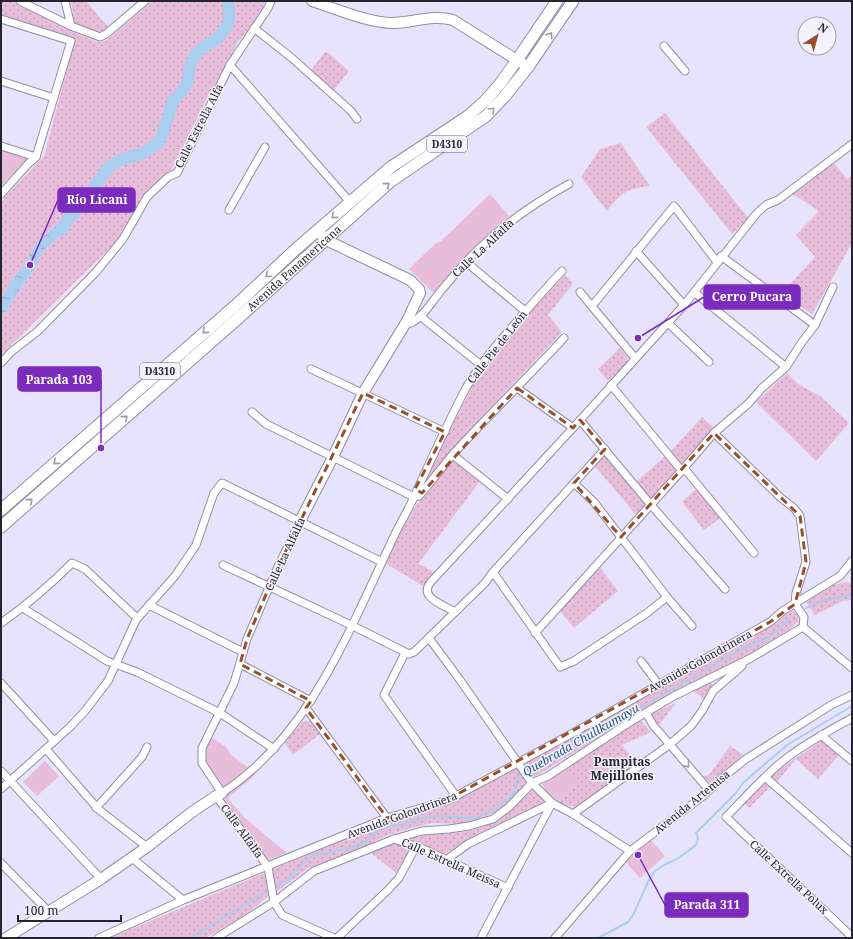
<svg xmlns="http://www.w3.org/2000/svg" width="853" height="939" font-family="'Noto Serif',serif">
<defs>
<pattern id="grass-dots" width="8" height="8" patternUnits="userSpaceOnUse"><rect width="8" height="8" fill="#e7bdd9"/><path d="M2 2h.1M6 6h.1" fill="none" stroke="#c6a2bb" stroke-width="1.8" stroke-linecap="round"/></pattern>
<pattern id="water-ripples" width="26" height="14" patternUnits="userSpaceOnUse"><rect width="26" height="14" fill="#a9ceef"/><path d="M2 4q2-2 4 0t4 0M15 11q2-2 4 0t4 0" fill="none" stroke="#91b1cd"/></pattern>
</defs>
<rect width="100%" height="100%" fill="#e7e3fd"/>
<g fill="url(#grass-dots)">
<path d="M9 1 16 3 73 32 98 42 105 41 112 36 152 1H265L262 12 238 42 222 73 210 92 172 169 143 197 118 240 1 355V318L35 268 42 252 60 236 73 218 66 217 36 243 26 262 13 278 1 299V204L4 198 44 156 75 40 1 15V2Z"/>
<path d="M72 1H86L109 28 101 33 95 32 75 24 71 2Z"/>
<path d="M326 51 349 71 333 91 310 71Z"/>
<path d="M665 113 748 218 732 234 646 127Z"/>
<path d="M621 143 650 186C627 188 621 193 607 211L581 177 600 149Z"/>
<path d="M834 163 847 179 852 176V243L812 314 782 293 815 257 796 235 819 211 791 193Z"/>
<path d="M290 261 292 263 1 522V516Z"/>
<path d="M565 275 573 284 548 315 562 332 483 416 420 491 443 443 472 387 489 362 531 310Z"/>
<path d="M620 348 627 357 628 361 608 381 598 369Z"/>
<path d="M787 373 798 384 820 396 849 423 816 461 756 402Z"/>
<path d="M702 417 714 428 652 500 636 482 672 450Z"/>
<path d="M604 455 647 505 637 516 595 466Z"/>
<path d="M453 461 456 462 480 481 418 564 435 572 423 586 385 563 407 521 417 504Z"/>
<path d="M696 489 720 518 704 530 682 502Z"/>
<path d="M599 566 618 591 574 628 559 610Z"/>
<path d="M852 582V600L843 601 815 615 806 602 821 589 841 583Z"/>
<path d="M792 611 795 612 798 616V621L789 630 751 653 670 694 534 777 525 783 516 796 497 812 478 819 463 824 433 823 411 828 385 836 365 847 308 868 282 888 267 897 246 915 205 938H110L390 820 448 804 527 762 745 638 777 623 788 613Z"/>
<path d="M708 683H712V687L704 699 693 691Z"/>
<path d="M676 703 658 726 651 714Z"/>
<path d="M639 720 641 721 651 732 622 745 637 764 579 806C564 809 550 796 542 784L572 763Z"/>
<path d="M310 721 320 734 293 755 285 743 302 722Z"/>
<path d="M822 740 839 755 818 779 796 759 776 783 770 776Z"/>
<path d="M730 746 743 755 713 781 709 782 703 776 709 775Z"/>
<path d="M766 782 770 787 749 808 744 803Z"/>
<path d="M533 789 546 802 478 834 442 855 424 845 406 839C422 833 438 835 455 833 471 832 490 825 503 816 514 808 523 797 533 789Z"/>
<path d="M393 843H401L413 848 396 873 370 852Z"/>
</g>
<g fill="#e7bdd9">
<path d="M1 149 28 158 1 186Z"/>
<path d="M490 194 509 216 457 265 434 293 409 269 436 243 440 242Z"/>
<path d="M211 737 226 747 231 755 249 768 239 778 225 788 222 787 204 762 206 745Z"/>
<path d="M45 761 59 776 37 796 23 782Z"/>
<path d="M568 771 578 783 558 801 546 791 542 784 558 773Z"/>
<path d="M253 772 255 775 229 797V800L245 818 287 853 270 859 265 858 227 805 225 798 227 795Z"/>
<path d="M650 839 665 856 640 878 626 862Z"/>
</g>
<path fill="url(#water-ripples)" d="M66 217H73L60 236 42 252 35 268 1 318V299L13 278 26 262 36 243Z"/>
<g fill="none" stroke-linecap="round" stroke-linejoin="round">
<g stroke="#a9ceef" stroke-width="2">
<path d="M806 608 824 600 852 595"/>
<path d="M273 888 288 879 302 864 312 856 352 847 367 841 370 837 380 828 404 824 419 819 436 816 475 818 486 813 503 803 515 792 517 777 556 757 743 648 769 637 789 620"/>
<path d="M190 938 269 890"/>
<path d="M598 938 628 922 633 915 649 880 655 871 666 864 677 859 696 845 698 838 696 833 735 794 743 783 787 745 852 706"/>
</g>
<path stroke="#a9ceef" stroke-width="12" d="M61 230 69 218 85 203 98 181 108 168 119 160 144 153 158 143 162 136 173 101 183 90 188 81 190 64 196 54 205 46 217 39 226 28 229 20V1"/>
<g stroke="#918ea5" stroke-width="9">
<g id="street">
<path d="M20 1 71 26 100 37 106 34 145 1"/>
<path d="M65 1 71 26"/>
<path d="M1 19 71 41 36 157 28 164 1 194"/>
<path d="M254 28 293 59 351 111 357 119"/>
<path d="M664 46 685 71"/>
<path d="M230 65 350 202"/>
<path d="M1 81 54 98"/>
<path d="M1 146 36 157"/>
<path d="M229 210 265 147"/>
<path d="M636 251 684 305"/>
<path d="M721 256 815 325"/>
<path d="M466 262 525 311"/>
<path d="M580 292 635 358"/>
<path d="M694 292 786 367"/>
<path d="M592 306 674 206 717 262"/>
<path d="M420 316 481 365"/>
<path d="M407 321 411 323C423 317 431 303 440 292 448 282 456 273 464 264 494 232 530 205 569 184"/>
<path d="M668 323 709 362"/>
<path d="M1 363 11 352 38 331 96 272 123 239 147 197 168 177 177 173 230 65 268 8 271 1"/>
<path d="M311 369 445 432"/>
<path d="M611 385 682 471"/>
<path d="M517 388 573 428"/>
<path d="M252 412 266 424 414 497 419 496C431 482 442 467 454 453 490 414 528 377 564 338"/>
<path d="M580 420 651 505 725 589"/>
<path d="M714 433 781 498 794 508 800 516 806 562 796 593 795 604 804 617 803 627"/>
<path d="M453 455 508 499"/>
<path d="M684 468 754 553"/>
<path d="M574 483 594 502 667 597 692 626"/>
<path d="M300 521 276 571 247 639 234 683 202 748V763L222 793C309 736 347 635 390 545 397 528 407 513 414 497 431 460 447 424 466 388 477 369 491 351 506 334 524 313 543 291 562 271"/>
<path d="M223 565 351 625 409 654 414 652 485 583 493 572 605 449"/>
<path d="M493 572 560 667 574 661 647 613 667 597"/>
<path d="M149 605 243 652"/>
<path d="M23 608 107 661 137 672 220 713 274 749"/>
<path d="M455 612C444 605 419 598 430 583L573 428 684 305 757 213 766 205 778 200 852 144"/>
<path d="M1 623C27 605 50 585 72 563L85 569 137 618"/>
<path d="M803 627 852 668"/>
<path d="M535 633 684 468 714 433 749 403 762 388 786 367 802 342 815 325 833 287"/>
<path d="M429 638 460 680 532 783 552 803 573 814 630 851"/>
<path d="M405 653 384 695 456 796"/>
<path d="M641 661 659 685"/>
<path d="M240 664 311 701"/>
<path d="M1 683 54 741"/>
<path d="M306 708 387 818"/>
<path d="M646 713 653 725 709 790"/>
<path d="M852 718C830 730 808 742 788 757 765 774 746 797 726 817L852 937"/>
<path d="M821 735 852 761"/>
<path d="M46 749 98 809 147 847"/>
<path d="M1 771 101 879"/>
<path d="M765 777 852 853"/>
<path d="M1 789 70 727 85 711 108 681 136 620 175 576 196 545 214 493 222 483 382 562"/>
<path d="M216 796 268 867 274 902 282 915 334 938"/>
<path d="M96 808 142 757 147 747"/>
<path d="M573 814 669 745 691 726 702 711 713 691 742 666"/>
<path d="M394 839 421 848 508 888"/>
<path d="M132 858 183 900"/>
<path d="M446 860 468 844 552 803"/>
<path d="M1 863 49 912"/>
<path d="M99 938 183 900 387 818 445 801 456 796 573 733 770 622 784 610 840 576 852 561"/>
<path d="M216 938 274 902 314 871 394 839 422 831 449 829 469 826 493 819 509 807 532 783 548 776 630 722 674 696 751 658 803 627"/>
<path d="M337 938 388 890 399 878 416 846"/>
<path d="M481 938 552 803"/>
<path d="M555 938 630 851 703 796 726 775 746 759 831 705 852 695"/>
</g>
</g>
<g stroke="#918ea5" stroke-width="12">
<g id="secondary">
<path d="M312 1C334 8 369 23 392 23 412 23 433 14 453 20L528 67"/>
<path d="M300 521 333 457 363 393 407 321 420 293 419 289 410 280 326 240 321 234"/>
<path d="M6 938 101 879 147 847 192 812 216 796 222 793"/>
</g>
</g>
<g stroke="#918ea5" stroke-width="13">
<g id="primary">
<path d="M1 510 235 306 296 249 391 167 468 116 485 101 500 84 517 60 557 1"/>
<path id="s1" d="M1 527 244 313 390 182 486 116 505 96 528 67 573 1"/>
</g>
</g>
<use href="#street" stroke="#fff" stroke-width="7"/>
<use href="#secondary" stroke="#fff" stroke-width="10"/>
<use href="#primary" stroke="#fff" stroke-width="11"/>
</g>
<defs><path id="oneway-chevron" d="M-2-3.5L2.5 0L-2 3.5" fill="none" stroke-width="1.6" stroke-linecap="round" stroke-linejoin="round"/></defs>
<g stroke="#9d9ca1">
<use href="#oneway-chevron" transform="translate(550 35) rotate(-56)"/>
<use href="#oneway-chevron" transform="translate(492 110) rotate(-46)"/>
<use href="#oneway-chevron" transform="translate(387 185) rotate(-40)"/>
<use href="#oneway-chevron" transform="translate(334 216) rotate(139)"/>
<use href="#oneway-chevron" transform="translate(268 275) rotate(137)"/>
<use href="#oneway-chevron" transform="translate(205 331) rotate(139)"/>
<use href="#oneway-chevron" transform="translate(125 418) rotate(-41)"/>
<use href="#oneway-chevron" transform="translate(56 462) rotate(139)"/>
<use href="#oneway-chevron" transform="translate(30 501) rotate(-41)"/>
<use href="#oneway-chevron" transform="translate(687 765) rotate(49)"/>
</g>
<path fill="none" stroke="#97502a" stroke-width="3" stroke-dasharray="8 5" stroke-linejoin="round" d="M517 388 573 428 580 420 605 449 574 483 621 537 714 433 800 516 806 562 795 604 770 622 445 801 387 818 306 708 311 701 240 664 247 639 276 571 363 393 445 432 415 489 422 493Z"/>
<g text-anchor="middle" stroke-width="3" stroke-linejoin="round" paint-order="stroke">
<g fill="#f4f3fd" stroke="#64626c" stroke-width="1">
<rect x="427" y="136" width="40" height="16" rx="3"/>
<rect x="140" y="363" width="40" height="16" rx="3"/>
</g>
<g font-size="10" font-weight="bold" fill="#26242e">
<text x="447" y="148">D4310</text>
<text x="160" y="375">D4310</text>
</g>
<g font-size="11" fill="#26242e" stroke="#f4f3fd">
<text transform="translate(199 126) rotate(-63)" y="4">Calle Estrella Alfa</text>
<text transform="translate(483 248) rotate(-43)" y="4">Calle La Alfalfa</text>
<text dy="4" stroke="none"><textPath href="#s1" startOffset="391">Avenida Panamericana</textPath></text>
<text transform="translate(497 347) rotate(-52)" y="4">Calle Pie de León</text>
<text transform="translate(285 554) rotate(-65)" y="4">Calle La Alfalfa</text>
<text transform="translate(700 661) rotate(-29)" y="4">Avenida Golondrinera</text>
<text transform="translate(692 802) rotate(-39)" y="4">Avenida Artemisa</text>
<text transform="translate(402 815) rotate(-20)" y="4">Avenida Golondrinera</text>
<text transform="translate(242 831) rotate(54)" y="4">Calle Alfalfa</text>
<text transform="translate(451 863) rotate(24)" y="4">Calle Estrella Meissa</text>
<text transform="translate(789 877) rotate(43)" y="4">Calle Extrella Polux</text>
</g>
<g font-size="12" font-style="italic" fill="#235884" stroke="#f4f3fd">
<text transform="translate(581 740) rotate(-30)" y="4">Quebrada Chullkumayu</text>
</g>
<g font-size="12" font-weight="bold" fill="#26242e" stroke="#f4f3fd">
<text x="622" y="766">Pampitas<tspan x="622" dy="14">Mejillones</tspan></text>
</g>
</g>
<path fill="none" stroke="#7b2cbf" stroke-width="1.5" d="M30 265L58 200M638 338L704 297M101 448L101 379M638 855L665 905"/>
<g fill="#7b2cbf" stroke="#f4f3fd" stroke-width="1.5">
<circle cx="30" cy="265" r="4"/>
<circle cx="638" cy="338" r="4"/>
<circle cx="101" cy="448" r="4"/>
<circle cx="638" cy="855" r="4"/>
</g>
<g fill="#7b2cbf" stroke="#7b2cbf" stroke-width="1.5">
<rect x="58" y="188" width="77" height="24" rx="4"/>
<rect x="704" y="285" width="96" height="24" rx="4"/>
<rect x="18" y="367" width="83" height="24" rx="4"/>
<rect x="665" y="893" width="83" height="24" rx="4"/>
</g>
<g font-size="12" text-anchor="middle" font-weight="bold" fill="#fff">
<text x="97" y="204">Río Licani</text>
<text x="752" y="301">Cerro Pucara</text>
<text x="59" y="384">Parada 103</text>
<text x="707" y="909">Parada 311</text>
</g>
<rect width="853" height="939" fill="none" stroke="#26242e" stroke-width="4"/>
<g transform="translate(817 36) rotate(37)"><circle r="19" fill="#f4f3fd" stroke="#a2a0aa"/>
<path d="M0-3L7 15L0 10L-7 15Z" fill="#97502a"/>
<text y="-6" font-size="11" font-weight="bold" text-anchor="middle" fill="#26242e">N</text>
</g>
<path d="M18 915v6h103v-6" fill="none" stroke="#26242e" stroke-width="2"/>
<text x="24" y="915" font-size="12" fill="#26242e" stroke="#f4f3fd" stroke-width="3" paint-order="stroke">100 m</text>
</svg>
